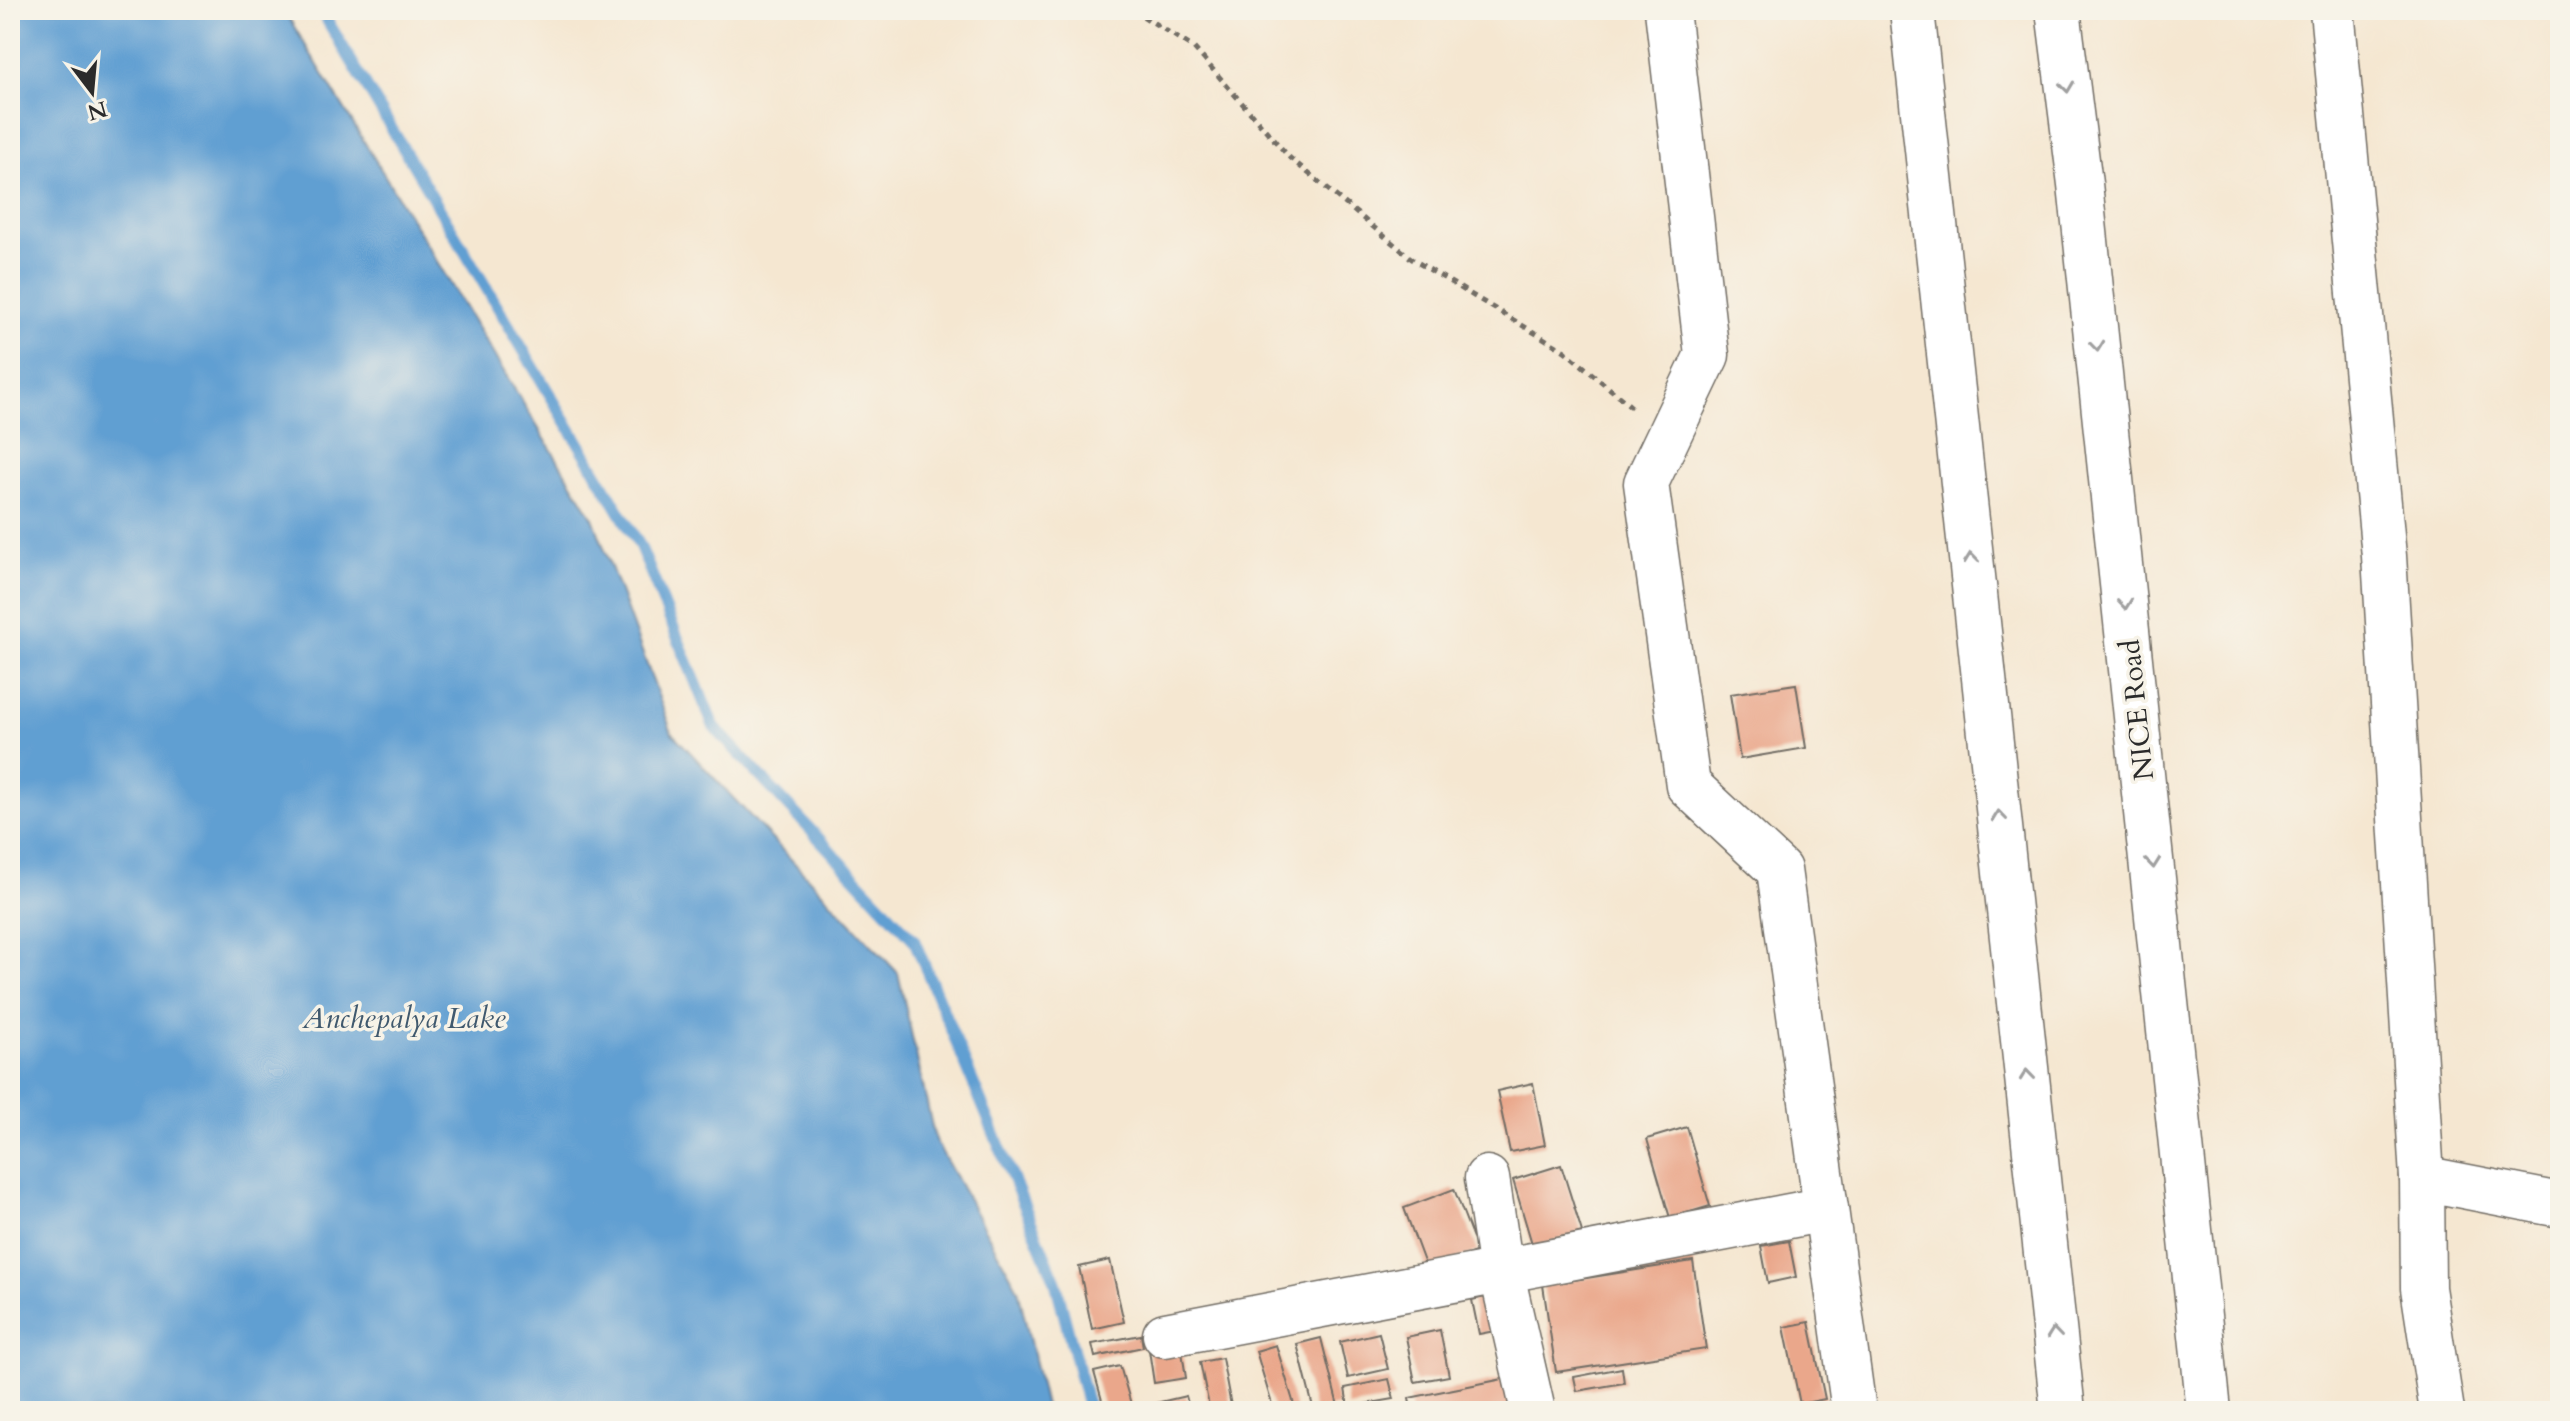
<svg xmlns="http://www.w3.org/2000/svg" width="2570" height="1421" font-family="Cardo,serif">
<rect width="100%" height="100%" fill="#f7f3e8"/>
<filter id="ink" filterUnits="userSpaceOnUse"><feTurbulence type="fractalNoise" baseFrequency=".0125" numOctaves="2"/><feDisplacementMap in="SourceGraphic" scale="16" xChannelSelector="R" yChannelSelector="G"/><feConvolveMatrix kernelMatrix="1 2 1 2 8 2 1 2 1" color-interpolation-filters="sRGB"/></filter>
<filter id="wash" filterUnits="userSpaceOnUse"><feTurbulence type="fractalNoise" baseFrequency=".006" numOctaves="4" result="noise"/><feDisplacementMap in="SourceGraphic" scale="32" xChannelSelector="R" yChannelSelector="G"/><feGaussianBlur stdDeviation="1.8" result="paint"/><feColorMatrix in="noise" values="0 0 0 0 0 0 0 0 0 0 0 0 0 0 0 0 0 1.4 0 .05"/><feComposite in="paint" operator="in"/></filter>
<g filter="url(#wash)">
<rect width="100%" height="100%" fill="#f5e7d1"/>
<path fill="#609fd2" stroke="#46657e" stroke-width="2" d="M10 10H284L593 518 672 733 898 973 935 1140 1018 1289 1046 1411H10Z"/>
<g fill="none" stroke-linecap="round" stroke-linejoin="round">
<path stroke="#609fd2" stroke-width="12" d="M321 10 640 546 714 727 914 940 1055 1280 1089 1411"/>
</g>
<g id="blocks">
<g fill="#eaa78b">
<path d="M1796 684 1806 748 1740 759 1730 694Z"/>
<path d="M1533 1083 1545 1145 1510 1152 1497 1091Z"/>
<path d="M1687 1127 1710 1206 1670 1218 1647 1139Z"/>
<path d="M1561 1165 1582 1232 1533 1247 1513 1180Z"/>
<path d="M1454 1189 1478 1251 1427 1270 1404 1208Z"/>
<path d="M1789 1241 1796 1277 1768 1283 1761 1246Z"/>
<path d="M1110 1260 1124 1322 1092 1329 1079 1267Z"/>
<path d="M1693 1261 1706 1349 1556 1372 1543 1285Z"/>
<path d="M1498 1294 1505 1329 1479 1334 1472 1300Z"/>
<path d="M1809 1322 1825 1399 1800 1404 1784 1327Z"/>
<path d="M1440 1330 1449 1376 1415 1382 1406 1337Z"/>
<path d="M1379 1333 1388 1369 1348 1378 1340 1342Z"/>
<path d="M1141 1335 1143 1347 1095 1357 1092 1344Z"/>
<path d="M1321 1338 1338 1406 1314 1411 1297 1344Z"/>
<path d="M1181 1345 1186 1378 1154 1383 1149 1350Z"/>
<path d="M1276 1345 1296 1411H1274L1256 1351Z"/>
<path d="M1222 1358 1232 1411H1210L1200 1362Z"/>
<path d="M1120 1366 1133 1411H1105L1094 1372Z"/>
<path d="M1622 1368 1624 1383 1577 1391 1574 1377Z"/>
<path d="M1513 1377 1520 1411H1411L1409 1398Z"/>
<path d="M1389 1379 1394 1399 1348 1407 1345 1388Z"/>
<path d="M1186 1396 1190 1411H1144L1143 1406Z"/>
</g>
</g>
</g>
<g filter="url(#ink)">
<use href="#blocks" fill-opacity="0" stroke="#726d65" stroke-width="2"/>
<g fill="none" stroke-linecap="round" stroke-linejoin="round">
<g stroke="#726d65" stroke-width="47">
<g id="minor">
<path d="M1667 10 1707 355 1646 483 1688 785 1779 870 1854 1411"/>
<path d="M2332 10 2384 556 2422 1178 2423 1288 2442 1411"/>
<path d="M1487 1178 1501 1270 1533 1411"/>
<path d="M2422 1178 2560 1205"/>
<path d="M1165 1335 1826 1209"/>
</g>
</g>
<g stroke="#726d65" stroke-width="47">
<g id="highway">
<path d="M1912 10 2063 1411"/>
<path d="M2058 10 2080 184 2209 1411"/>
</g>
</g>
<path stroke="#726d65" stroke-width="5" stroke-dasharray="6 6" stroke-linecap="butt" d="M1133 10 1194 48 1290 158 1412 259 1565 351 1634 409"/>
<use href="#minor" stroke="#fff" stroke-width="44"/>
<use href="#highway" stroke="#fff" stroke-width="44"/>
</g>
<defs><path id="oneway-chevron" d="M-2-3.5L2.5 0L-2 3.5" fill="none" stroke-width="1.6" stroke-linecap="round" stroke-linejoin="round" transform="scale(2)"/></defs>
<g stroke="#a0a0a0">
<use href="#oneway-chevron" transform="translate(2067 87) rotate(83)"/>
<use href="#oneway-chevron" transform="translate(2097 346) rotate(84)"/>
<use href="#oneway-chevron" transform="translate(1971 558) rotate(-96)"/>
<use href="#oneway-chevron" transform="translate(2125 604) rotate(84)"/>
<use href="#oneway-chevron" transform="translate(1999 816) rotate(-96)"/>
<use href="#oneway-chevron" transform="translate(2153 863) rotate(84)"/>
<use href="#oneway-chevron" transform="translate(2027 1075) rotate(-96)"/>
<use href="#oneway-chevron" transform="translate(2054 1333) rotate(-96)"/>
</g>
</g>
<g text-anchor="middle" stroke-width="7" stroke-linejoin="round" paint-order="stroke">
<g font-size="28" fill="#2b2b2b" stroke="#f7f3e8">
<text transform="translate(2136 710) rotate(-96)" y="10">NICE Road</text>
</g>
<g font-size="30" font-style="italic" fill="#40596e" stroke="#f7f3e8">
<text x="404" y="1028">Anchepalya Lake</text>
</g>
</g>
<rect width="2570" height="1421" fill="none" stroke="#f7f3e8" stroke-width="40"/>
<g transform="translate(92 92) rotate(164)" stroke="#f7f3e8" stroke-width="6" paint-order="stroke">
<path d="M0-6L14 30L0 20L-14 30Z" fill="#2b2b2b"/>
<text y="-12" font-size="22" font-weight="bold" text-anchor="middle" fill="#2b2b2b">N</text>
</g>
</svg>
